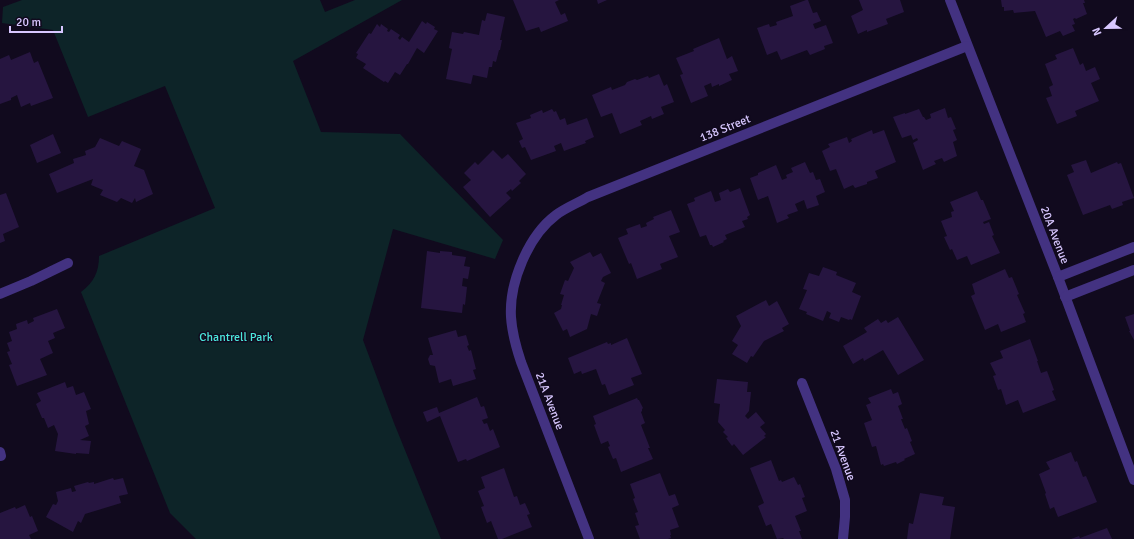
<svg xmlns="http://www.w3.org/2000/svg" width="1134" height="539" font-family="Signika,sans-serif">
<rect width="100%" height="100%" fill="#110a1e"/>
<path fill="#0d2428" d="M22 0H320L325 12 355 0H402L293 61 321 132 400 134 503 240 495 259 393 229 363 340 394 423 441 539H196L170 513 81 292C94 282 99 272 99 256L215 208 165 86 88 117 53 30 2 23 3 7Z"/>
<g fill="#261540">
<path d="M513 0H559L555 2 561 15 565 13 568 21 541 32 539 27 526 31Z"/>
<path d="M597 0H607L598 4Z"/>
<path d="M806 0H808L813 13 817 12 821 21 813 24 815 29 826 25 833 43 824 46 825 49 810 55 807 50 781 60 777 51 767 55 757 28 769 24 770 27 777 25 776 22 793 16 790 6Z"/>
<path d="M859 0H900L904 12 886 19 888 24 867 32V30L858 34 851 16 863 10Z"/>
<path d="M1001 0H1084L1085 3H1083L1087 14 1076 19 1075 18 1073 19 1075 24 1072 25 1075 31 1063 36 1060 31 1046 37 1035 11 1014 13 1013 10 1004 11V7H1002Z"/>
<path d="M487 13 505 17 500 40H502L500 50H499L496 62 493 61 492 67H489L487 78 473 75 471 84 446 79 452 49 449 48 452 32 463 34 464 32 479 35 482 20 485 21Z"/>
<path d="M422 21 426 24 427 22 435 27 434 29 438 31 424 53 417 48 408 64H407L400 75 395 72 388 83 385 81 384 82 363 68 366 64 356 58 358 54 356 53 369 33 371 34 377 24 380 27 381 24 388 29 387 31 389 32 391 29 400 35 398 38 400 40 402 37 409 42Z"/>
<path d="M719 38 727 59 732 56 738 71 729 74 732 80 719 86V84L712 87 711 83 704 86 708 96 691 103 680 75 683 74 676 58 694 51 693 49Z"/>
<path d="M1073 48 1080 65 1083 63 1086 71 1095 67 1100 79 1091 83 1099 101 1075 111 1077 116 1057 124 1046 98 1052 96 1049 87 1053 85 1045 64 1057 59 1055 55Z"/>
<path d="M30 52 34 63 38 61 53 98 31 106 30 103 21 107 17 95 11 98V100L0 104V59L9 55 11 60Z"/>
<path d="M659 74 664 86 667 84 674 102 661 107 664 114 652 119 651 116 640 121 642 125 620 134 612 113 601 117 592 95 611 87 612 90 625 85 627 82 635 79 637 80 648 76 649 78Z"/>
<path d="M945 108 948 118 951 117 956 129 953 130 957 140 953 142 957 156 944 162 942 158 934 161 936 164 923 170 913 143 918 140 917 138 913 140 911 135 902 138 893 117 905 113V114L919 109 923 117H924L926 120 931 118 930 114Z"/>
<path d="M552 109 554 112 556 111 560 120 565 118 567 125 587 118 594 137 585 141 586 143 564 151 561 143 554 146 556 151 531 160 525 147 522 148 519 141 523 139 516 123 531 118 530 115 542 110 543 113Z"/>
<path d="M872 130 873 134 884 130 896 162 875 171 878 178 867 182V184L855 188 853 185 844 189 836 169 830 171 822 151 830 147 828 144 847 137 849 143 852 141 851 139Z"/>
<path d="M53 134 61 153 37 163 30 145Z"/>
<path d="M100 138 119 146 122 141 141 149 134 166 144 170 153 194 136 202 135 198 132 203 121 198 117 202 100 195 103 190 91 185 93 179 57 193 49 174 74 163 73 159 86 155 85 151 95 147Z"/>
<path d="M493 150 502 159 508 154 526 174 519 181 521 183 512 191 511 189 506 193 511 198 490 217 463 187 471 180 464 173 475 162 478 165Z"/>
<path d="M1086 160 1091 173 1117 162 1118 164 1121 163 1134 198 1122 202 1123 205 1112 209 1110 205 1083 215 1067 175 1074 172 1071 165Z"/>
<path d="M805 162 810 173 813 172 816 180 820 179 825 192 816 196 819 205 807 209 804 200 795 204 798 211 787 215 789 218 777 223 768 196 758 200 750 178 758 175V173L776 165 782 180 787 178 786 175 793 172 791 168Z"/>
<path d="M740 188 750 215 747 217 748 219 742 221 745 227 725 235 727 239 723 241 724 242 713 247 712 245H710L706 235 700 237 687 204 695 201 694 198 711 191 715 202 721 200 719 193 728 189 730 192Z"/>
<path d="M977 191 981 200H983L991 219 983 222 984 224 989 222 994 235 992 236 1000 253 971 265 967 256 957 260 952 249 950 250 944 237 947 236 941 221 952 217 951 212 954 211 950 202Z"/>
<path d="M6 193 19 227 3 234 5 241 0 243V195Z"/>
<path d="M671 210 680 232 669 236 678 257 660 264 662 269 637 279 631 263 629 264 618 238 628 234 626 229 640 224 641 228 647 226 646 223 654 219 653 217Z"/>
<path d="M427 251 440 253V251L452 252V255L466 257 464 266 470 267 468 279 463 278 462 286 467 287 465 305 463 304 462 313 421 308Z"/>
<path d="M590 252 593 257 601 253 611 273 603 277 601 281 605 283 597 303 601 304 597 316 591 314 587 329 570 337 567 329 563 331 554 313 561 309 562 305H561L564 295 560 294 565 280 568 281 574 268 570 262Z"/>
<path d="M823 267 837 272 836 275 856 283 852 292 861 296 852 320 850 319 849 320 841 317 839 322 829 318 831 313 827 311 823 321 806 314 807 312 799 309 807 290 803 289 809 273 819 276Z"/>
<path d="M1005 269 1009 278 1012 277 1019 294 1017 295 1025 313 1023 314 1026 322 1001 332 998 324 985 330 971 296 975 294 972 284Z"/>
<path d="M766 300 769 306 777 301 789 324 782 328 784 331 764 341 753 357 751 356 747 363 732 354 738 345 732 341 741 326 736 316Z"/>
<path d="M57 309 65 328 53 333 55 338 48 341 53 353 40 359 47 375 17 386 9 365 12 364 7 352 10 351 7 343 12 341 9 332 17 329 16 324 27 320 28 324 34 321 33 318Z"/>
<path d="M1134 314V340L1129 331H1130L1125 317Z"/>
<path d="M898 317 924 360 898 375 883 350 864 361 863 358 853 364 843 346 867 332 864 328 878 319 881 323 886 320 888 323Z"/>
<path d="M456 330 458 337 466 335 469 345 467 346 469 351 471 350 476 369 473 370 476 379 453 386 451 379 439 383 435 366 430 365 428 359 430 355H433L428 338Z"/>
<path d="M627 338 642 374 631 378 634 385 609 395 605 384 602 385 596 369 582 374 581 371 574 374 568 358 607 342 608 344 611 343V345Z"/>
<path d="M1030 339 1038 361H1037L1041 373 1047 371 1054 390 1052 391 1056 400 1023 413 1018 400 1006 405 1001 389 998 390 993 376 996 375 990 363 1003 358 1000 351Z"/>
<path d="M717 379 748 382 747 392H751L749 411 745 416 748 419 756 412 765 423 760 427 766 434 764 436 766 437 743 455 734 444 732 446 726 438 728 437 723 432 725 430 718 422 720 404 714 403Z"/>
<path d="M65 382 67 388 73 386 76 395 84 392 91 409 86 411 89 424 85 426 89 436 80 440 91 441 89 454 76 453V454L55 451 58 434 54 425 48 428 44 418H42L36 404 41 401 37 393Z"/>
<path d="M891 389 893 394 898 392 902 404 898 406 903 419H901L905 429 907 428 912 441 910 442 915 454 904 459 905 460 897 464 896 462 884 466 883 464 881 465 876 446 872 447 864 423 872 420 866 405 871 403 868 398Z"/>
<path d="M477 397 481 407 484 406 488 418 482 420 484 424 487 423 490 431 493 429 500 447 467 461 466 459 458 462 440 416 427 422 423 412 437 407 439 413Z"/>
<path d="M637 398 638 400H639L643 408 642 409V411L641 412 645 423 641 425 650 448H648L653 459 621 472 616 458 613 459 608 447 610 446 608 441 601 444 594 425 596 424 593 416Z"/>
<path d="M1071 452 1075 462 1077 461 1083 477 1086 476 1097 502 1058 517 1054 507 1050 509 1045 494 1046 493 1039 474 1050 469 1046 462Z"/>
<path d="M771 460 779 481 781 480 782 482 794 477 798 485 800 484 805 497 802 498 807 511 795 516 801 531H799L802 539H784L783 538 777 539 771 524 766 526 758 506 764 503 750 468Z"/>
<path d="M504 468 514 497 517 496 520 505 525 503 530 514 527 515 532 527 502 539H498L491 521 487 523 481 507 484 506 478 491 485 488 481 477Z"/>
<path d="M660 473 669 496 675 494 679 505 672 508 679 527 670 530 671 535H670L671 538 668 539H640L635 526 639 525 635 513 638 512 633 499 635 498 630 484Z"/>
<path d="M113 478 114 480 123 478 128 494 119 496 121 503 85 514 81 523 78 521 73 532 46 517 53 504 56 505 58 501 56 492 71 488 72 492 76 491 74 486 88 482 89 483 94 482V484Z"/>
<path d="M920 493 944 497 942 505 955 507 950 539H907L909 523 913 524Z"/>
<path d="M25 505 30 517 32 516 38 531 29 535 31 539H0V513L15 507 16 509Z"/>
<path d="M1107 528 1112 539H1071L1079 536 1080 538Z"/>
</g>
<g fill="none" stroke-linecap="round" stroke-linejoin="round">
<g stroke="#433281" stroke-width="10">
<path d="M950 0 1058 277 1134 480"/>
<path d="M1058 277 1134 247"/>
<path d="M0 294 31 281 68 263"/>
<path d="M1065 297 1134 270"/>
<path d="M802 383 836 469 845 500V517L843 539"/>
<path d="M0 452 1 456"/>
<path d="M589 539 521 362C516 347 512 333 511 317 509 283 528 236 556 215 565 208 578 203 588 197L967 46"/>
</g>
</g>
<g text-anchor="middle" stroke-width="3" stroke-linejoin="round" paint-order="stroke">
<g font-size="12" fill="#d8c7ff" stroke="#110a1e">
<text transform="translate(725 128) rotate(-22)" y="4">138 Street</text>
<text transform="translate(1055 235) rotate(69)" y="4">20A Avenue</text>
<text transform="translate(550 401) rotate(69)" y="4">21A Avenue</text>
<text transform="translate(843 455) rotate(70)" y="4">21 Avenue</text>
</g>
<g font-size="12" fill="#4be7dc" stroke="#110a1e">
<text x="236" y="341">Chantrell Park</text>
</g>
</g>
<g transform="translate(1106 28) rotate(248)" stroke="#110a1e" stroke-width="3" paint-order="stroke">
<path d="M0-3L7 15L0 10L-7 15Z" fill="#d8c7ff"/>
<text y="-6" font-size="11" font-weight="bold" text-anchor="middle" fill="#d8c7ff">N</text>
</g>
<path d="M10 26v6h52v-6" fill="none" stroke="#d8c7ff" stroke-width="2"/>
<text x="16" y="26" font-size="12" fill="#d8c7ff" stroke="#110a1e" stroke-width="3" paint-order="stroke">20 m</text>
</svg>
